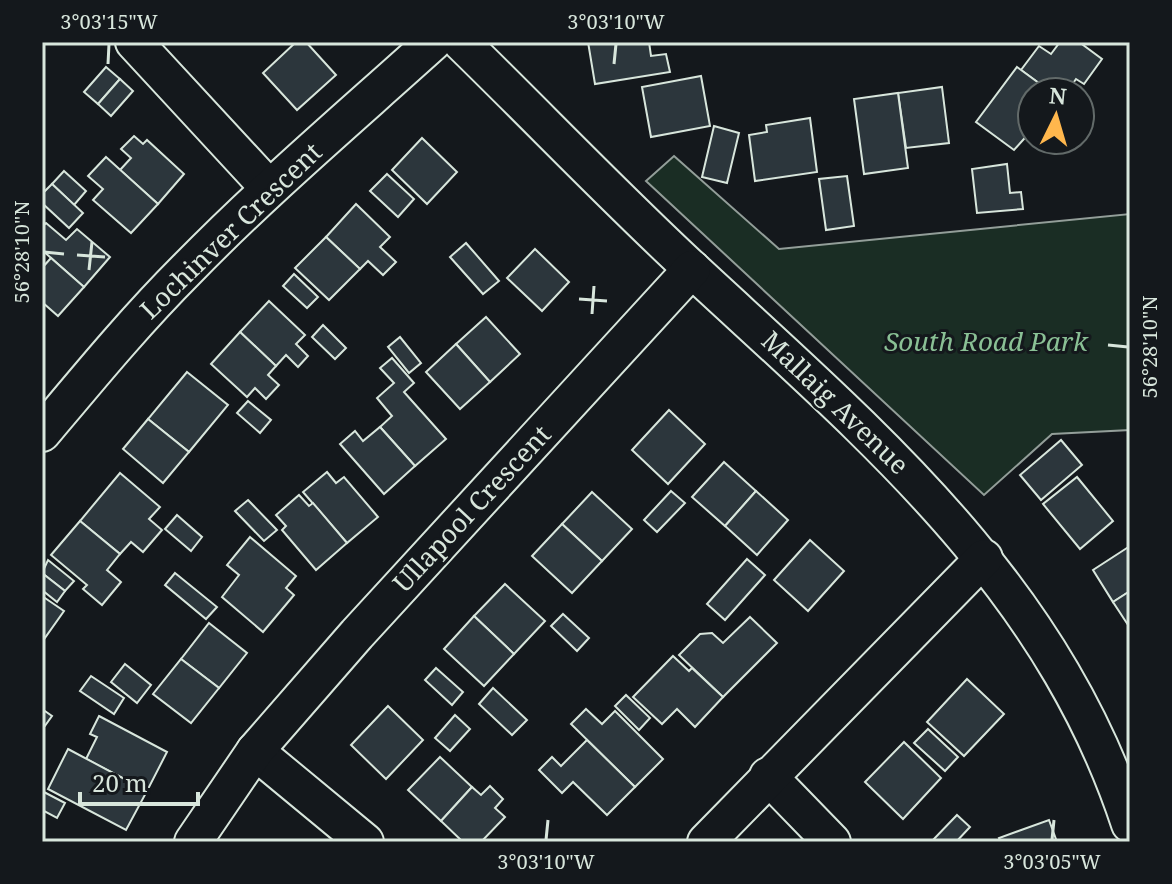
<svg xmlns="http://www.w3.org/2000/svg" width="1172" height="884" font-family="'Noto Serif',serif">
<rect width="100%" height="100%" fill="#14181c"/>
<path fill="#1a2d24" stroke="#939e99" stroke-width="2" d="M674 156 779 249 1130 214V430L1052 434 984 495 646 181Z"/>
<g fill="#2c363c" stroke="#d8e6dc" stroke-width="2">
<path d="M296 42H306L336 75 297 110 263 73Z"/>
<path d="M588 42H649L651 56 666 54 670 72 595 84Z"/>
<path d="M1060 42H1079L1102 59 1084 84 1076 79 1067 92H1051L1021 70 1039 46 1051 54Z"/>
<path d="M106 67 120 79 98 104 84 92Z"/>
<path d="M1017 67 1051 92H1032V130L1014 150 976 122Z"/>
<path d="M701 76 710 126 651 137 642 87Z"/>
<path d="M120 79 133 91 111 116 98 104Z"/>
<path d="M942 87 949 143 906 148 898 93Z"/>
<path d="M898 93 908 168 864 174 854 99Z"/>
<path d="M810 118 817 172 755 181 749 135 767 132 766 125Z"/>
<path d="M714 126 739 133 727 183 702 177Z"/>
<path d="M134 136 143 144 147 140 184 174 158 204 120 170 131 158 121 149Z"/>
<path d="M422 138 457 172 427 204 392 170Z"/>
<path d="M106 157 158 204 131 233 93 200 103 189 88 176Z"/>
<path d="M1007 164 1010 193 1021 192 1023 209 977 213 972 169Z"/>
<path d="M64 171 86 191 74 205 52 184Z"/>
<path d="M387 174 414 199 398 217 370 191Z"/>
<path d="M847 176 854 226 826 230 819 179Z"/>
<path d="M52 184 83 213 69 228 42 203V194Z"/>
<path d="M356 204 390 237 380 247 396 262 383 275 368 261 360 269 326 237Z"/>
<path d="M46 223 66 240 77 229 110 257 84 287 42 250V227Z"/>
<path d="M326 237 360 269 329 300 295 268Z"/>
<path d="M466 243 499 281 483 294 450 257Z"/>
<path d="M535 249 569 282 542 311 507 278Z"/>
<path d="M51 258 84 287 58 316 42 302V268Z"/>
<path d="M294 274 318 297 307 308 283 286Z"/>
<path d="M269 301 305 335 296 344 308 356 298 367 286 355 276 366 240 332Z"/>
<path d="M486 317 520 354 490 382 456 344Z"/>
<path d="M323 325 346 348 335 359 312 337Z"/>
<path d="M240 332 276 366 268 375 279 385 266 399 255 388 247 397 211 364Z"/>
<path d="M400 337 421 363 409 373 388 347Z"/>
<path d="M456 344 490 382 460 409 426 372Z"/>
<path d="M392 358 414 383 404 392 446 439 415 466 380 427 392 416 377 398 394 383 380 368Z"/>
<path d="M187 372 228 405 189 452 148 419Z"/>
<path d="M248 401 271 420 260 433 237 413Z"/>
<path d="M669 410 705 444 668 484 632 450Z"/>
<path d="M148 419 189 452 163 483 123 449Z"/>
<path d="M380 427 415 466 384 494 340 444 355 431 363 441Z"/>
<path d="M1061 440 1082 465 1041 500 1020 475Z"/>
<path d="M724 462 756 491 725 526 692 497Z"/>
<path d="M327 472 336 483 344 477 378 517 347 543 303 492Z"/>
<path d="M120 473 160 507 149 519 162 530 143 552 131 542 120 554 80 521Z"/>
<path d="M1077 477 1113 521 1080 549 1043 504Z"/>
<path d="M671 491 685 503 657 532 644 520Z"/>
<path d="M756 491 788 520 757 555 725 526Z"/>
<path d="M592 492 632 529 602 561 562 524Z"/>
<path d="M299 495 309 506 313 503 347 543 316 570 282 530 286 526 276 515Z"/>
<path d="M248 500 277 530 264 541 235 511Z"/>
<path d="M177 515 202 537 191 551 165 529Z"/>
<path d="M80 521 120 554 107 570 121 582 102 605 83 589 87 585 51 555Z"/>
<path d="M562 524 602 561 572 593 532 556Z"/>
<path d="M250 537 296 576 286 588 294 595 263 632 222 597 239 575 227 565Z"/>
<path d="M810 540 844 571 808 611 774 580Z"/>
<path d="M1130 546V591L1113 602 1093 570Z"/>
<path d="M747 559 765 575 725 620 707 604Z"/>
<path d="M48 560 74 581 65 591 42 573Z"/>
<path d="M42 573 65 591 57 602 42 590Z"/>
<path d="M175 573 217 607 206 619 165 585Z"/>
<path d="M505 584 545 621 514 654 474 616Z"/>
<path d="M1130 591V628L1113 602Z"/>
<path d="M42 596 64 611 42 642Z"/>
<path d="M563 614 589 638 577 651 551 626Z"/>
<path d="M474 616 514 654 484 686 444 649Z"/>
<path d="M750 617 777 643 723 697 679 655 700 634 712 633 723 643Z"/>
<path d="M209 623 247 653 219 688 181 659Z"/>
<path d="M673 656 689 671 692 668 723 697 695 727 677 709 662 724 633 697Z"/>
<path d="M181 659 219 688 191 723 153 694Z"/>
<path d="M125 664 151 685 137 703 111 682Z"/>
<path d="M436 668 463 692 452 705 425 680Z"/>
<path d="M91 676 124 698 114 714 80 691Z"/>
<path d="M967 679 1004 714 964 756 927 722Z"/>
<path d="M493 688 527 720 512 735 479 704Z"/>
<path d="M626 695 650 718 639 730 615 706Z"/>
<path d="M388 706 423 740 386 779 351 745Z"/>
<path d="M42 709 52 716 42 730Z"/>
<path d="M586 709 602 724 615 711 663 759 635 787 571 724Z"/>
<path d="M455 715 470 729 450 751 435 738Z"/>
<path d="M99 716 167 752 147 791 86 759 97 737 90 734Z"/>
<path d="M928 729 958 757 945 771 914 743Z"/>
<path d="M587 740 635 787 607 815 573 782 562 793 539 770 552 757 561 766Z"/>
<path d="M904 742 941 778 903 819 865 782Z"/>
<path d="M68 749 147 791 126 830 48 789Z"/>
<path d="M440 757 472 787 441 821 408 790Z"/>
<path d="M490 786 503 799 495 808 505 817 481 842H463L441 821 472 787 481 795Z"/>
<path d="M42 791 65 803 57 818 42 810Z"/>
<path d="M957 815 970 827 956 842H931Z"/>
<path d="M1049 820 1057 842H1001L999 838Z"/>
</g>
<g fill="none" stroke-linecap="round" stroke-linejoin="round">
<g stroke="#d8e6dc" stroke-width="40">
<g id="street">
<path d="M134 42 269 188"/>
<path d="M461 42C539 118 614 197 694 271 872 436 1051 584 1130 824"/>
<path d="M42 433C89 377 135 321 187 269 265 189 350 117 433 42"/>
<path d="M255 751 365 842"/>
<path d="M768 776 832 842"/>
<path d="M193 842 255 751 357 634 692 269"/>
<path d="M706 842 984 558"/>
</g>
</g>
<use href="#street" stroke="#14181c" stroke-width="36"/>
</g>
<path fill="none" stroke="#d8e6dc" stroke-width="3" d="M108 64 109 44M614 64 616 44M44 252 64 254M77 255 105 257M89 270 92 242M579 299 607 301M592 314 594 286M1108 345 1128 347M546 840 548 820M1052 840 1054 820"/>
<g text-anchor="middle" stroke-width="6" stroke-linejoin="round" paint-order="stroke">
<g font-size="26" fill="#d8e6dc" stroke="#14181c">
<text transform="translate(231 231) rotate(-44)" y="9">Lochinver Crescent</text>
<text transform="translate(835 403) rotate(44)" y="9">Mallaig Avenue</text>
<text transform="translate(472 509) rotate(-47)" y="9">Ullapool Crescent</text>
</g>
<g font-size="26" font-style="italic" fill="#8ac095" stroke="#14181c">
<text x="986" y="351">South Road Park</text>
</g>
</g>
<rect width="1172" height="884" fill="none" stroke="#14181c" stroke-width="88"/>
<g transform="translate(1056 116) rotate(5)"><circle r="38" fill="#14181c" stroke="#626a69" stroke-width="2"/>
<path d="M0-6L14 30L0 20L-14 30Z" fill="#ffb74d"/>
<text y="-12" font-size="22" font-weight="bold" text-anchor="middle" fill="#d8e6dc">N</text>
</g>
<path d="M80 792v12h118v-12" fill="none" stroke="#d8e6dc" stroke-width="4"/>
<text x="92" y="792" font-size="24" fill="#d8e6dc" stroke="#14181c" stroke-width="6" paint-order="stroke">20 m</text>
<rect x="44" y="44" width="1084" height="796" fill="none" stroke="#d8e6dc" stroke-width="3"/>
<g font-size="20" text-anchor="middle" fill="#d8e6dc">
<text x="109" y="29">3°03'15"W</text>
<text x="616" y="29">3°03'10"W</text>
<text transform="translate(22 252) rotate(-90)" y="7">56°28'10"N</text>
<text transform="translate(1150 347) rotate(-90)" y="7">56°28'10"N</text>
<text x="546" y="869">3°03'10"W</text>
<text x="1052" y="869">3°03'05"W</text>
</g>
</svg>
